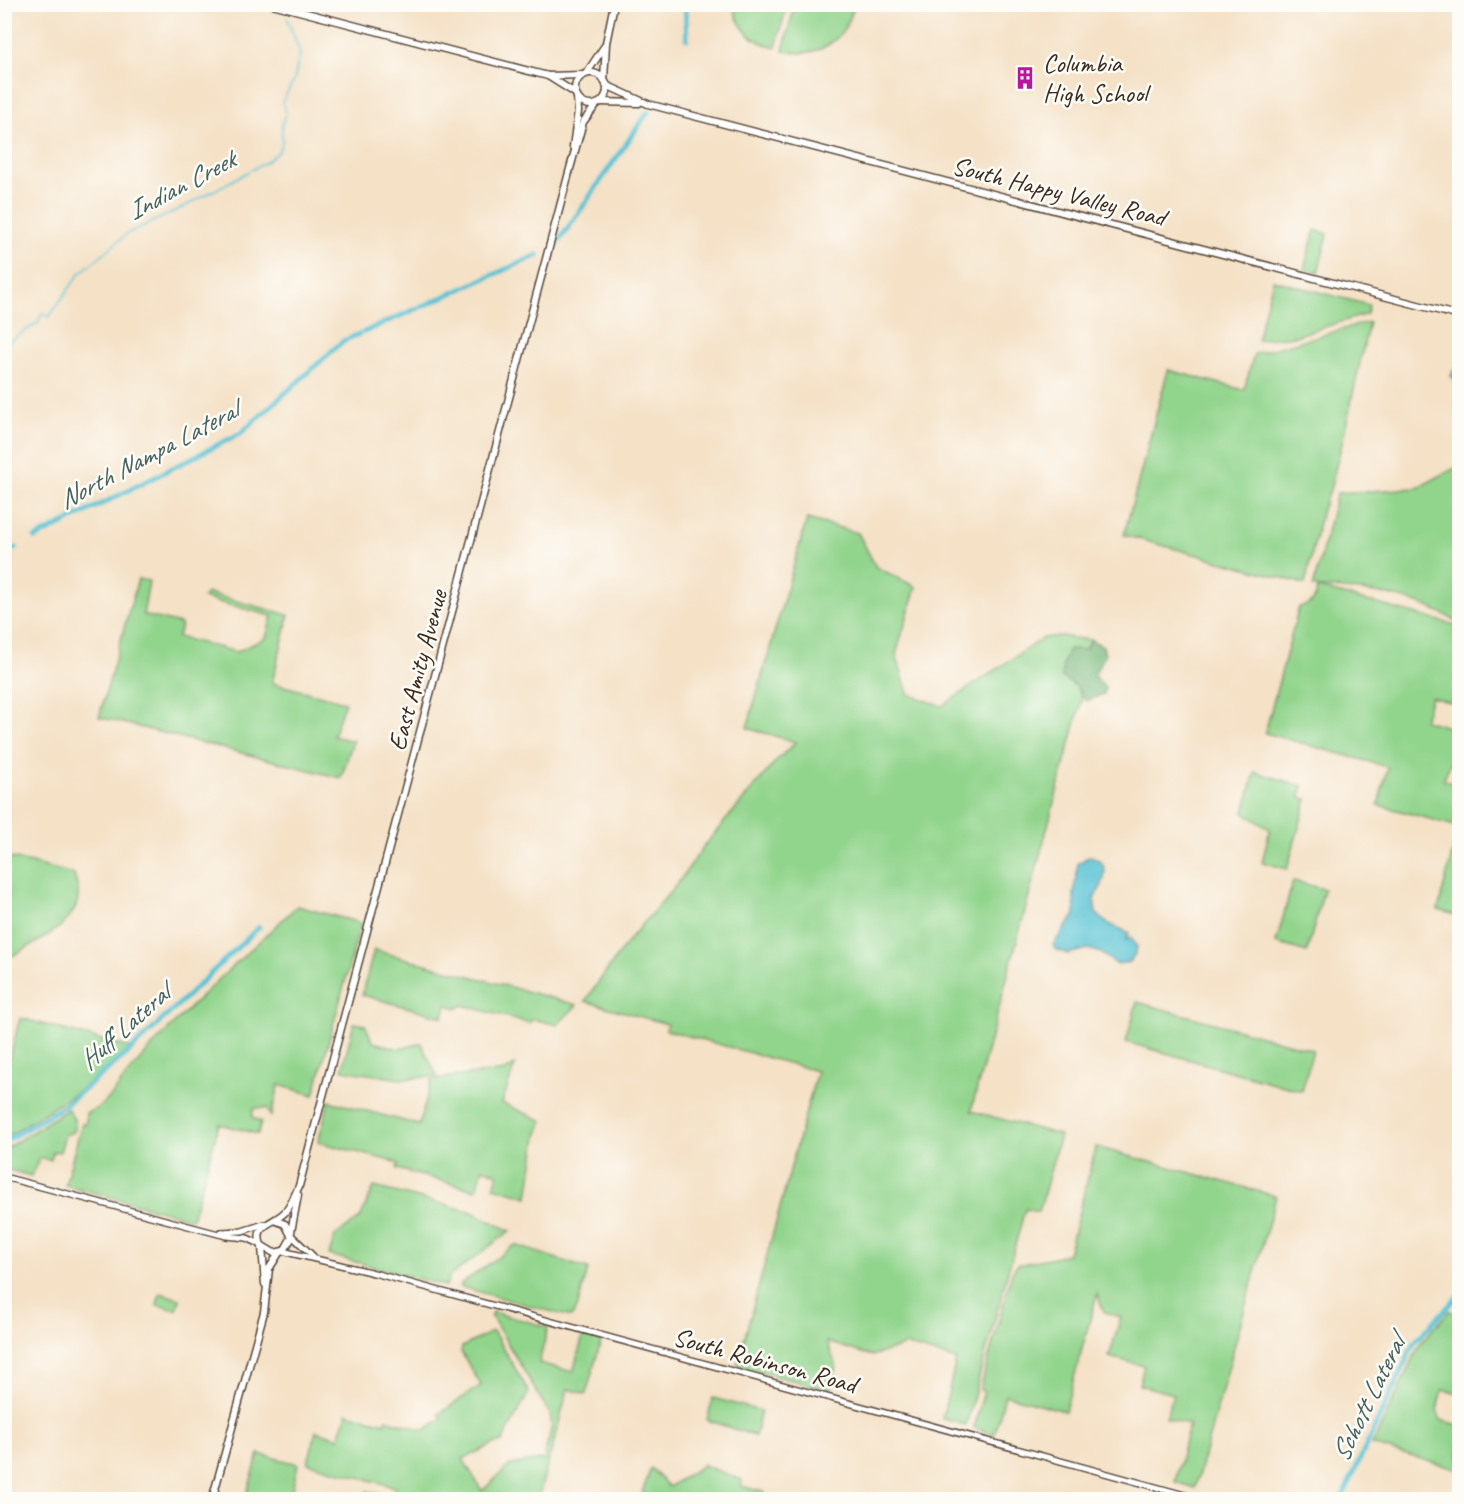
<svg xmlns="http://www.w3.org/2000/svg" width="1464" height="1504" font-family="Caveat,sans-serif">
<rect width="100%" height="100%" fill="#fdfcf7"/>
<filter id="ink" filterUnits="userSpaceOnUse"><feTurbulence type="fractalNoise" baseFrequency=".0167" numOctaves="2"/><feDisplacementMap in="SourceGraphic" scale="12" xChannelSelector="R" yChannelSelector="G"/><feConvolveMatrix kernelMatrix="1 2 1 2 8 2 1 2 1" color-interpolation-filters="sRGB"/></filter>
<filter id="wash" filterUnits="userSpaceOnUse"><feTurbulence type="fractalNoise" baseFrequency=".008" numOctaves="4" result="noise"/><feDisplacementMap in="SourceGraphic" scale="24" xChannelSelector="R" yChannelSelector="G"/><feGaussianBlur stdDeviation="1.35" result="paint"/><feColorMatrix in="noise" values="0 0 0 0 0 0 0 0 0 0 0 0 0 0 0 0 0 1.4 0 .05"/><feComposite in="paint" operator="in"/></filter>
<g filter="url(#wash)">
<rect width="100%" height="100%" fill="#f4e1c6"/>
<g fill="#91d48c" stroke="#667f55" stroke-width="1.5">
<path d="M795 4 834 5 853 10C842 43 818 58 783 51Z"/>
<path d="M733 5H787L776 47C752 43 738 28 733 5Z"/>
<path d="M1315 230 1328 234 1318 272 1304 269Z"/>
<path d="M1273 280 1369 305 1367 314 1295 336 1257 340Z"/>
<path d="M1369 322 1342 443 1330 490 1322 509 1305 584 1124 535 1168 370 1244 390 1254 354Z"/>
<path d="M1459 466V623C1412 593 1368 591 1313 587L1337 493 1417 488Z"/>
<path d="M807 519 858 533 876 567 916 587 896 654 908 694 942 706 1043 638 1060 636 1091 640 1062 677 1076 686 1082 699 971 1111 1060 1135 1039 1212 1025 1209 966 1425 942 1419 956 1360 906 1345 872 1356 827 1342 836 1366 830 1390 737 1366 817 1071 666 1030 667 1024 585 1001 628 941 678 883 704 846 776 761 796 742 747 728Z"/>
<path d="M138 579 149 581 143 615 181 624 178 637 236 652 266 638 272 616 203 598 207 593 289 615 272 683 345 702 333 736 353 741 341 778 99 717Z"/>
<path d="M1318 588 1459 626 1460 695 1456 704 1431 697 1424 720 1459 730V750L1457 749 1443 780 1459 785V916L1438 910 1459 827 1378 805 1388 767 1265 733 1299 607C1313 605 1315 600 1318 588Z"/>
<path d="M1255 772 1303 786 1299 797 1307 799 1287 869 1262 862 1270 829 1244 813Z"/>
<path d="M4 856 74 874C75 880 78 886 78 892 81 925 28 946 5 960Z"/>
<path d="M1293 881 1324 889 1307 952 1276 943Z"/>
<path d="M297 906 361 923 314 1095 279 1085 271 1116 267 1108H254L252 1117 261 1122 258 1134 219 1124 192 1219 65 1185 82 1123 86 1124V1113C108 1107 117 1086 131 1070 182 1011 241 959 297 906Z"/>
<path d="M374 950 577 1005 557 1025 533 1019 529 1023 463 1005 457 1008 446 1005 443 1017 362 995Z"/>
<path d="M1137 1002 1313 1050 1302 1091 1126 1042Z"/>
<path d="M20 1018 131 1048 79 1091 5 1138V1076Z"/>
<path d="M354 1023 365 1025 373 1042 399 1049 421 1043 437 1076 401 1079 342 1070Z"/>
<path d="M515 1065 502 1103 543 1121 537 1136 528 1197 494 1187 498 1174 483 1168 476 1190 397 1169 398 1163 318 1142 329 1101 419 1125 432 1079 505 1071Z"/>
<path d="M68 1109C73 1118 78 1122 73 1132L65 1135 60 1152 53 1151 51 1160 40 1158 31 1176 5 1169V1149Z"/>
<path d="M1096 1147 1276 1196 1195 1488 1175 1482 1189 1424 1166 1418 1173 1394 1139 1385 1144 1366 1109 1357 1121 1317 1104 1312 1097 1294 1065 1411 1005 1395 995 1434 974 1428 984 1391 980 1390 1012 1272 1017 1265 1068 1254Z"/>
<path d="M374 1187 470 1211 510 1231 449 1277 446 1286 329 1255 335 1236 360 1218Z"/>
<path d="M515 1245 588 1269 577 1309 571 1317 461 1287V1284Z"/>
<path d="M160 1293 180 1299 177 1310 157 1305Z"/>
<path d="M1449 1311 1459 1314V1344L1457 1354 1459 1355V1394L1443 1390 1437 1411 1441 1420 1459 1425V1470L1372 1445 1420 1344Z"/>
<path d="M492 1312 548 1327 539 1363 573 1372 583 1336 601 1341 586 1394 568 1389 550 1456H544L552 1426 550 1414 491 1316Z"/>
<path d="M493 1331 529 1392 502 1442 493 1444 463 1459 482 1491 510 1465 549 1459 538 1499H365L367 1491 391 1498 395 1487 308 1463 316 1431 339 1438 347 1413 385 1423 386 1419 424 1430 442 1419 439 1414 481 1385 461 1352 462 1347Z"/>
<path d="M713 1398 761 1411 755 1436 707 1420Z"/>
<path d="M259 1454 298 1464 290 1499H245Z"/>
<path d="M703 1465 742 1480 741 1486 765 1492 760 1500 665 1499 642 1493 651 1468 669 1487Z"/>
</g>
<path fill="#74b678" stroke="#58704b" stroke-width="1.5" d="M1091 640 1103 646 1105 655 1094 676 1105 687 1104 694 1086 701 1076 686 1062 677 1063 663 1069 649 1086 650Z"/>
<g fill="#59c3d4" stroke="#4a7679" stroke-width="1.5">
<path d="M1454 370H1459V428L1455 379 1451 376Z"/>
<path d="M1090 856C1113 863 1105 883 1094 898L1096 913 1107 923 1129 933 1126 940 1131 937 1137 947 1136 952 1130 962 1116 964 1099 952 1088 949 1068 954 1055 949 1053 945 1075 915 1074 894 1078 863Z"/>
</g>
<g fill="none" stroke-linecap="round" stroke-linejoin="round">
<path stroke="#59c3d4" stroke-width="1.5" d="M4 344 38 323 42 313 49 317 80 273 128 233 182 208 266 162 278 152 282 143V124L286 113 282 102 294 80 300 53 287 18"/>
<g stroke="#59c3d4" stroke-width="5">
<path d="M685 4 687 39"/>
<path d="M559 241 648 112"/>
<path d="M364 332 538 255"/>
<path d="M35 538 241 433 343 341 359 334"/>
<path d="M4 554 15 548"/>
<path d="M4 1142 64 1106 131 1050 259 927"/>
<path d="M1341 1500 1414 1343 1460 1294"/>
</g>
</g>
</g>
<g filter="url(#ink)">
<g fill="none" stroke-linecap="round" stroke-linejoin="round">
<g stroke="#574537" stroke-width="8">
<g id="tertiary">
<path d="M4 1177 226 1236 247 1238 260 1244"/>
<path d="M221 1232 242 1231 264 1224"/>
<path d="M291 1235 313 1256"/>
<path d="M282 1251 374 1273 1203 1500"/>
</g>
</g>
<g stroke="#574537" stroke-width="9">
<g id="secondary">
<path d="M272 4 548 76 575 93"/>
<circle cx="591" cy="89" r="16"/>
<path d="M586 74 604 47"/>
<path d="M548 76 583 75"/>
<path d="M604 80 606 43 614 4"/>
<path d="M606 85 648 104 1460 316"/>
<path d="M601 102 639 103"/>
<path d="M573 147 578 111 577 97"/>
<path d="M274 1220 285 1224 292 1237 284 1251 274 1253 261 1245C253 1223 275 1224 286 1211 292 1204 295 1194 299 1186L571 165 583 122 597 104"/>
<path d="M291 1232 298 1195"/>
<path d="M262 1247 265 1284"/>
<path d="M212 1500 264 1312 269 1269 279 1253"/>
</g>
</g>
<use href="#tertiary" stroke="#fff" stroke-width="5"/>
<use href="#secondary" stroke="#fff" stroke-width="6"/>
</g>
</g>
<defs>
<g id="building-bare" transform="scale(1.8)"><path d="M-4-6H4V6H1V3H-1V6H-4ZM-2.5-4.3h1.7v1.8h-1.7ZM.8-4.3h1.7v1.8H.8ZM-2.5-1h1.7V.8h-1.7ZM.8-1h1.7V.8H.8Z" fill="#b5179e" stroke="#fdfcf7" stroke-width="2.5" paint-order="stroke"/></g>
</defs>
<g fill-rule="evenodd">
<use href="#building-bare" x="1025" y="78"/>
</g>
<g text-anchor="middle" stroke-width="5" stroke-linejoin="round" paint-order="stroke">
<g font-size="26" fill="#3b2a1e" stroke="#fdfcf7" text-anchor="start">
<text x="1043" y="72">Columbia<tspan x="1043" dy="30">High School</tspan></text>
</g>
<g font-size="26" fill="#3b2a1e" stroke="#fdfcf7">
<text transform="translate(1059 191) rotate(14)" y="9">South Happy Valley Road</text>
<text transform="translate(417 670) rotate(-75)" y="9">East Amity Avenue</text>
<text transform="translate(765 1360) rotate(15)" y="9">South Robinson Road</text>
</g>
<g font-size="27" font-style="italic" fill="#46605e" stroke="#fdfcf7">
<text transform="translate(181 185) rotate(-28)" y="9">Indian Creek</text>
<text transform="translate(148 455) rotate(-28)" y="9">North Nampa Lateral</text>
<text transform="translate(124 1027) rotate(-42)" y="9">Huff Lateral</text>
<text transform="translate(1368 1399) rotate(-64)" y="9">Schott Lateral</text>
</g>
</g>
<rect width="1464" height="1504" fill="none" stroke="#fdfcf7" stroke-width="24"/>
</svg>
